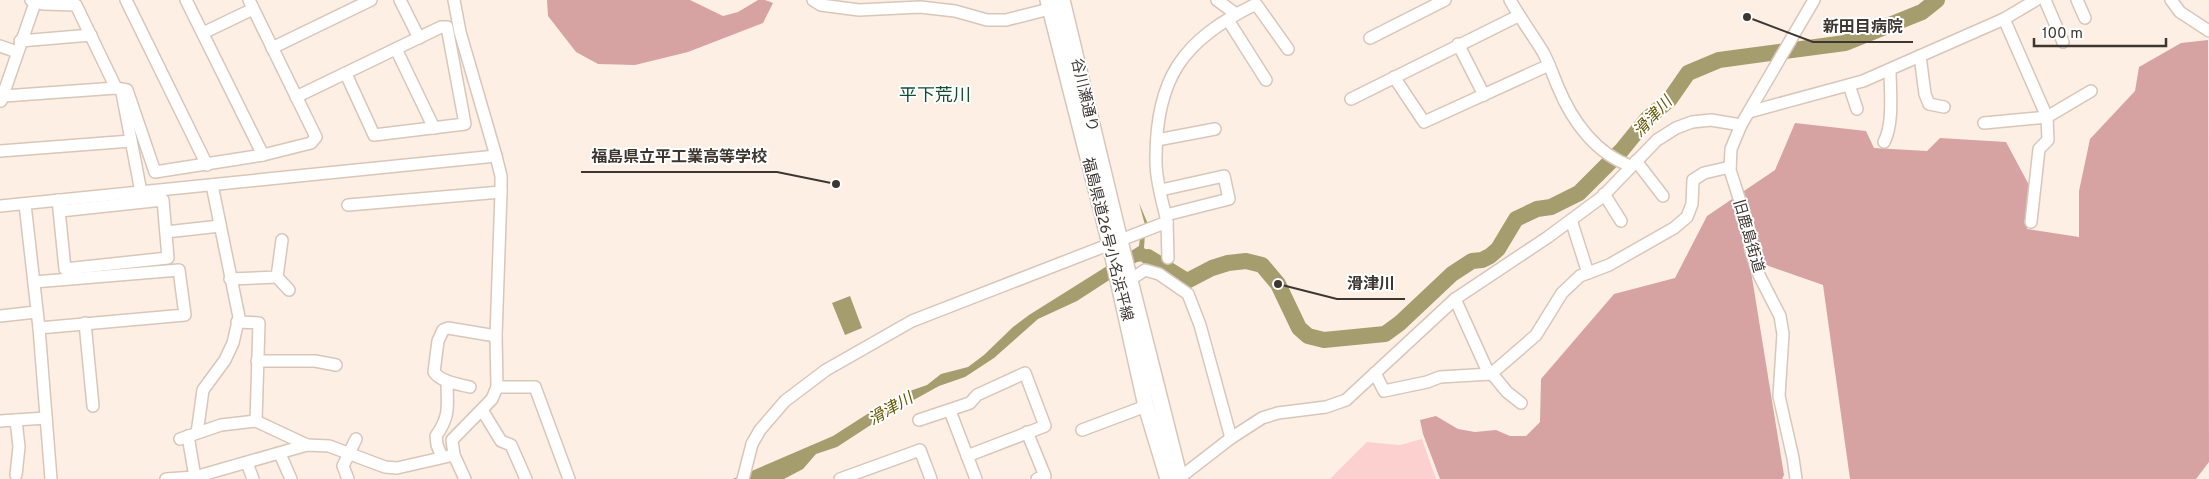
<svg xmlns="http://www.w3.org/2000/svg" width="2209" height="479" font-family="Overpass,'Noto Sans JP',sans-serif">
<rect width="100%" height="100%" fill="#feefe4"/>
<path fill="#fcd0cf" d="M1422 439 1436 479H1330L1367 442 1400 445Z"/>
<g fill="#d7a2a2">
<path d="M547 0H690L723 16 738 12 758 0H765L773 3 763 23 688 52 635 65 598 64 576 52 548 16Z"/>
<path d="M2208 40 2209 462 2196 479H1850L1823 285 1749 259 1784 475 1782 479H1440L1423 434 1420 420 1436 416 1458 429 1475 432 1496 430 1510 436H1526L1540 422 1541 379 1614 294 1675 278 1707 216 1775 170 1795 123 1866 131 1874 148 1927 151 1940 138 2006 142 2029 185 2027 229 2079 237V191L2090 139 2135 91 2139 67 2181 43Z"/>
</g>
<g fill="#a69d6f">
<path d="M1139 203 1148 224 1145 234 1144 248 1168 264 1164 272 1144 261 1137 262 1077 301 1038 319 994 358 965 377 939 386 883 417 837 447 816 454 803 469 784 479H733L833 436 872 411 897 399 904 393 927 385 941 374 968 367 984 355 1013 327 1029 315 1139 246 1140 237 1145 225Z"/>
<path d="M850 296 862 328 845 335 832 303Z"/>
</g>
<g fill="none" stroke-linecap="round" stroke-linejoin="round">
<path stroke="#a69d6f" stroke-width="16" d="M1148 257 1187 281 1212 268 1228 263 1246 261 1262 265 1278 284 1299 328 1308 336 1324 340 1385 334 1400 323 1452 274 1472 261 1482 260 1490 256 1498 249 1516 219 1537 209 1551 207 1579 193 1621 151 1647 119 1670 99 1688 73 1719 60 1845 43 1922 12 1937 0"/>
<g stroke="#d8c6b9" stroke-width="14">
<g id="minor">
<path d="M31 0 43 4 76 5 116 88"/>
<path d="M126 0 207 165"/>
<path d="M186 0 263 155"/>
<path d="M400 0 419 38"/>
<path d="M454 0 460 32 496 156 501 176V192L496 336 497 387 492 399 452 440 454 455 465 479"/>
<path d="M813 0 821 5 859 10 920 7 955 11 987 20H1006L1057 7"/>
<path d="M1217 0 1236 14"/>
<path d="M1510 0C1520 18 1532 34 1543 52 1549 63 1553 75 1558 87 1572 121 1596 154 1631 166"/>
<path d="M2045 0 2063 42"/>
<path d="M2077 0 2085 18"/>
<path d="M2171 0 2180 12 2209 31"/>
<path d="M2004 19 2047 117 2048 140 2039 149 2031 222"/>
<path d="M1228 20 1266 80"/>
<path d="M203 33 253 9"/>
<path d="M1370 38 1445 0"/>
<path d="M20 41 91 35"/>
<path d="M1458 44 1484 95"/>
<path d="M0 46 17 52"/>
<path d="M272 48 371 0"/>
<path d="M396 49 434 128"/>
<path d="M1920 56 1925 94 1929 104 1944 107"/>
<path d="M1394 77 1424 122 1549 65"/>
<path d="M1849 85 1857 109"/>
<path d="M122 93 141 192"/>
<path d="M4 96 116 88 127 90 155 172 263 155 311 143 316 137 249 0"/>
<path d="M296 97 441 27H447L465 124 374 135 346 74"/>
<path d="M1351 99 1518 16"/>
<path d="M1 101 36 0"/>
<path d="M1749 112 1863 81 2004 19 2036 0"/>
<path d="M1984 123 2047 117 2091 91"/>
<path d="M1157 140 1215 129"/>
<path d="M1884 142C1894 124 1890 89 1890 70"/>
<path d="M0 151 131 141"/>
<path d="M1636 161 1663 196"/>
<path d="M1161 190 1224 176 1229 199 1166 215"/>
<path d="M1604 194 1621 221"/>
<path d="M58 200 65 269 168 258 163 200 60 211"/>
<path d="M25 204 39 328 51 479"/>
<path d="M348 205 501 192"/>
<path d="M0 206 496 156"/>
<path d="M1571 220 1588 273"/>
<path d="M1167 222 1168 258"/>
<path d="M166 232 220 226"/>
<path d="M277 277 289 290"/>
<path d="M230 279 277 277 282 240"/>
<path d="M1130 280 1145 270 1159 274 1188 294 1200 325 1231 438"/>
<path d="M34 282 179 270 185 315 39 328"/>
<path d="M1455 299 1488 372 1493 375 1507 392 1521 403"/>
<path d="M0 316 36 312"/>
<path d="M237 322 259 323 256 421"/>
<path d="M85 323 93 406"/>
<path d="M257 361H315L336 365"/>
<path d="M1375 373 1384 391 1427 382 1440 377 1491 374 1536 335 1562 293 1580 276 1609 265 1674 228 1687 217 1692 204 1693 180 1704 173 1730 167"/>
<path d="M470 387C458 384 441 382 434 372L438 341 443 330 448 328 496 336"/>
<path d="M497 387H535L569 479"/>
<path d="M482 410 501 441 511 445 526 479"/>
<path d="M950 411 976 479"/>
<path d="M16 420 19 447 16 475"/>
<path d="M919 420 970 403 977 395 1025 373 1045 426 967 456"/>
<path d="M0 421 46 418"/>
<path d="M1082 430 1146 406"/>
<path d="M1027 432 1045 476 1037 479"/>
<path d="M197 433 203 390 225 360 233 343 239 317 212 185"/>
<path d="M188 436 195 477"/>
<path d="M180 439 221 425 256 421 307 445"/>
<path d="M280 454 291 479"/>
<path d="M442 457 437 445 436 436C451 415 447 405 447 381"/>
<path d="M247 463 253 479"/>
<path d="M166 479 195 477 307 445 329 446 385 467 397 468 454 455"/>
<path d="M348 479 343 466 356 439"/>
<path d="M743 479 752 444 760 430 785 401 826 370 912 321 1167 222C1163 203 1156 182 1156 162 1155 79 1182 40 1256 4L1288 49"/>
<path d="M840 479 920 450 931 479"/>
<path d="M1178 479 1231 438 1262 418 1278 413 1326 407 1346 400 1455 299 1548 237 1602 197 1657 140 1676 128 1692 122 1711 120 1741 125"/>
<path d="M1796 479 1793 458 1779 396 1783 334 1780 316 1759 275 1751 251 1747 223 1730 170 1731 149 1741 125 1814 0"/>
</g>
</g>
<g stroke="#d8c6b9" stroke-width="18">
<g id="major">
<path d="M1048 0 1110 244 1146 406 1168 479"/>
<path d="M1062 0 1120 241 1180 479"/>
</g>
</g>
<use href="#minor" stroke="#fff" stroke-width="11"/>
<use href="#major" stroke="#fff" stroke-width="15"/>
</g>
<g text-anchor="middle" stroke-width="4" stroke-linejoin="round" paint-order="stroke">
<g font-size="15" fill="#3d3631" stroke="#fff">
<text transform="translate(1085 95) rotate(77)" y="5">谷川瀬通り</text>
<text transform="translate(1749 236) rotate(74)" y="5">旧鹿島街道</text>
<text transform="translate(1108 239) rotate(76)" y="5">福島県道26号小名浜平線</text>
</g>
<g font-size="16" font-style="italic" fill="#655702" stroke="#fff">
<text transform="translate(1652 116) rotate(-47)" y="6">滑津川</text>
<text transform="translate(890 408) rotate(-30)" y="6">滑津川</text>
</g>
<g font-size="18" fill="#104e30" stroke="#fff">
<text x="935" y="101">平下荒川</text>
</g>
</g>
<path fill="none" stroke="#3d3631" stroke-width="2" d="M1747 17L1813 42H1913M836 184L777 172H581M1278 284L1337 299H1405"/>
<g fill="#3d3631" stroke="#fff" stroke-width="2">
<circle cx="1747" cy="17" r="5"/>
<circle cx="836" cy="184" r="5"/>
<circle cx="1278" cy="284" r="5"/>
</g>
<g font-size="16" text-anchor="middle" font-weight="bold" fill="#3d3631" stroke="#fff" stroke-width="4" stroke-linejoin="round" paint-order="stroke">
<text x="1863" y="32">新田目病院</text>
<text x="679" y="162">福島県立平工業高等学校</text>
<text x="1371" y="289">滑津川</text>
</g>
<path d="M2034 38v8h132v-8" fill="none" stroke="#3d3631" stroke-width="2.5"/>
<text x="2042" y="38" font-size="15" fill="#3d3631" stroke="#ffffff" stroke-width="4" paint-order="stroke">100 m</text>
</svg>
